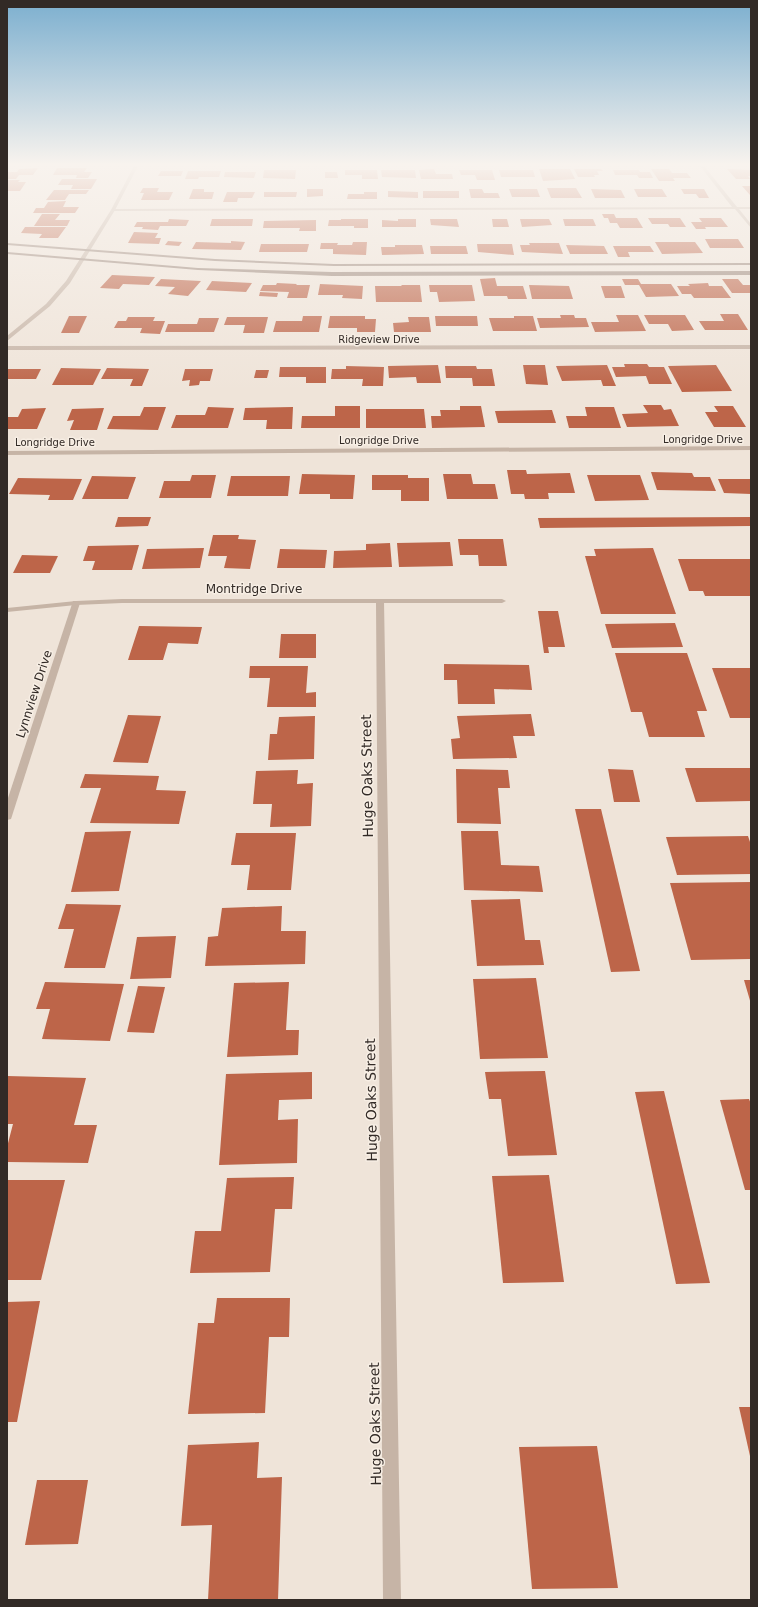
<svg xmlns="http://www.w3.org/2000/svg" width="758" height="1607" font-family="'DejaVu Sans',sans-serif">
<rect width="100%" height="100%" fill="#efe4d9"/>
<g fill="#bd6549">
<path d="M38 168 33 175H19L16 179H7L8 172H17L19 169Z"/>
<path d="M57 168H87L84 172H92L88 178H76L77 175H53Z"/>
<path d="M434 169 436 174H452L453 179H421L419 170Z"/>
<path d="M539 169H570L575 179 543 181Z"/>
<path d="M574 169H601L603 171H597L599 175H594L595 177H578Z"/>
<path d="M651 169H669L672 173H687L691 178H673L675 181H659Z"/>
<path d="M727 169 751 170V176H748L750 179H736Z"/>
<path d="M264 170H296L295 179 263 178Z"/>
<path d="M345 170H377L378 179H362V175H345Z"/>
<path d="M381 170H415L416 178 382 177Z"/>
<path d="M459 170H492L495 180H477L475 175H461Z"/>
<path d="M499 170H533L535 177H501Z"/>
<path d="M613 170H639L640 172H650L653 178H639L637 175H615Z"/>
<path d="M161 171H183L181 176H158Z"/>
<path d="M188 171H221L219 177H199L198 179H185Z"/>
<path d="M225 172H256L254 178 224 177Z"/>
<path d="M325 172H337L338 178H325Z"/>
<path d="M62 179H97L91 189H71L73 185H58Z"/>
<path d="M7 180H20L18 182H26L20 191H7Z"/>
<path d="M742 186H751V195H750Z"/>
<path d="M143 188H159L157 192H173L169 200H141L144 193H140Z"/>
<path d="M547 188H576L582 198H551Z"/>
<path d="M193 189H204V192H214L212 199H189Z"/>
<path d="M307 189H323V196L307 197Z"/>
<path d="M469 189H482L484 193H498L500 198H471Z"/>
<path d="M509 189H537L540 197H512Z"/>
<path d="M591 189 621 190 625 198H595Z"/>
<path d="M634 189H662L667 197H638Z"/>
<path d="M681 189H704L709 198H699L696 194H684Z"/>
<path d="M54 190H89L86 194H69L65 200H46Z"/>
<path d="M388 191 418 192V198L388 197Z"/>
<rect x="423" y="191" width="36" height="7"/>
<path d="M227 192H255L252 198H238L237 202H223Z"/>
<path d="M264 192H297L296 197H264Z"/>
<path d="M364 192H377V199H347L348 194H364Z"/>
<path d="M66 201 63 207H79L75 213H33L36 208H44L48 202Z"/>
<path d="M42 214H60L55 220H70L67 226H34Z"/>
<path d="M602 214H614L616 218H637L643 228H620L617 223H610L608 218H604Z"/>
<path d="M648 218H680L686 227H670L668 224H652Z"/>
<path d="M699 218H721L728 227H705L706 229H696L691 222H702Z"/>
<path d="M169 219 189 220 186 226H160L158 230 142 229 143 227H134L137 222H168Z"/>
<path d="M212 219H253L252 226H210Z"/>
<path d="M341 219H368V228H354V226H328L329 220H341Z"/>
<path d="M398 219H416V227H382V220L398 221Z"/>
<path d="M430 219H457L459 227 431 225Z"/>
<path d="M492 219H507L509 227H493Z"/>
<path d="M520 219H549L552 225 522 227Z"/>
<path d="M563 219H593L596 226H565Z"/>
<path d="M316 220V231H299L300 228H263L264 221Z"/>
<path d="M25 227H66L58 238H39L42 234 21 233Z"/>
<path d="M134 232 158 233 155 238H161L159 244 128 243Z"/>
<path d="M705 239H738L744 248H710Z"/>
<path d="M168 241 182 242 179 246 165 245Z"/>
<path d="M231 241 245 242 241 250 192 249 196 242 231 243Z"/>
<path d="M353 242H367L366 255 333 254V249H320L321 243H338L337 245H352Z"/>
<path d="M655 242H695L703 253 662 254Z"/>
<path d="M529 243H559L563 254 522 252 520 245H530Z"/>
<path d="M261 244H309L307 252H259Z"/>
<path d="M477 244H512L514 255 478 252Z"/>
<path d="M395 245H422L424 254 382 255 381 247H395Z"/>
<path d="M566 245 604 246 608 254H570Z"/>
<path d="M430 246H466L468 254H431Z"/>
<path d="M613 246H650L654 252H628L630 257H618Z"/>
<path d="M112 275 155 277 149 285 123 284 119 289 100 288Z"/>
<path d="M495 278 497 286H523L527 299H508L507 296H484L480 279Z"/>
<path d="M161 279 201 281 188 296 168 294 175 287 155 286Z"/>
<path d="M622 279H638L641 284H671L679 296 646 297 639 285H625Z"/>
<path d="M722 279H738L743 285H751V293H732Z"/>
<path d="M212 281 252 283 246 292 206 290Z"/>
<path d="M277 283 297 284 296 285H310L307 298H287L289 292 260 291 263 285H276Z"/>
<path d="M708 283 709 286H722L731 298H694L691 294H682L677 286H690L688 284Z"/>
<path d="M320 284 363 286 362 299 342 298 343 295H318Z"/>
<path d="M401 285H420L422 302H376L375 286H402Z"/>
<path d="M429 285H472L475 301 439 302 437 292H430Z"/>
<path d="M529 285 569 286 573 299H532Z"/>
<path d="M601 286H621L625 298H605Z"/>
<path d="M260 292 278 293 277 297 259 296Z"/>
<path d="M720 314H738L748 330H705L699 321H724Z"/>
<path d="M560 315H574L575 318H586L589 327 540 328 537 318H561Z"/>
<path d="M616 315H638L646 331 595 332 591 322H619Z"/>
<path d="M644 315H685L694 330 672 331 668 324H649Z"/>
<path d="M69 316H87L79 333H61Z"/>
<path d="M303 316H322L319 332H273L276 321H302Z"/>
<path d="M330 316H365V319H376L375 332H357V328H328Z"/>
<path d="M435 316H477L478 326H436Z"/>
<path d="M514 316H533L537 331H493L489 318H514Z"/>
<path d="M128 317H155L153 321H165L160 334 140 333 142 328H114L118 321H126Z"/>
<path d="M227 317H268L264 333H243L245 325H224Z"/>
<path d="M408 317H429L431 332H394L393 323 409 322Z"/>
<path d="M199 318H219L214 332H165L168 324H197Z"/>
<path d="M624 364H647L649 367H664L672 384H649L646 376 616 377 612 367H625Z"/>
<path d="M438 365 441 383H417L416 377 389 378 388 366Z"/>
<path d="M523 365H545L548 385 526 384Z"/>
<path d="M607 365 616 386H603L601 380 562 381 556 366Z"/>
<path d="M716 365 732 391 682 392 668 366Z"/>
<path d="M346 366 384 367 383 386H362L363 379H331L332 369H346Z"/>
<path d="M445 366H476L477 369H492L495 386H473L472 378H446Z"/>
<path d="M280 367H326V383H306V377H279Z"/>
<path d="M61 368 101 369 93 385H52Z"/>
<path d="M107 368 149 369 142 386H130L133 379H101Z"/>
<path d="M7 369H41L36 379H7Z"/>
<path d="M185 369H213L210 381H200L199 385 189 386 190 380 182 381Z"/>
<path d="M256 370H269L267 378H254Z"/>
<path d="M643 405H661L664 410 671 409 679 426 627 427 622 414 648 413Z"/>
<path d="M335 406H360V428H301L302 416H335Z"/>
<path d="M460 406H481L485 427 432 428 431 416H441L440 410H460Z"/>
<path d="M714 406H733L746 427H714L705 412H718Z"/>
<path d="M144 407H166L158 430 107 429 113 416H140Z"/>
<path d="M208 407 234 408 228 428H171L176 415H205Z"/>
<path d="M293 407 292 429H266L267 420H243L245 408Z"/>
<path d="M585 407H614L621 428H569L566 416H587Z"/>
<path d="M46 408 37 429H7V417H18L22 409Z"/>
<path d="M104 408 97 430H70L74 420 67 421 72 409Z"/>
<path d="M366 409H424L426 428H366Z"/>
<path d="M552 410 556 423H498L495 411Z"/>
<path d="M507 470H526L527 474 570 473 575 493H548L549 499H525L524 494H511Z"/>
<path d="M651 472 692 473 694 477H710L716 491 657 490Z"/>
<path d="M302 474 355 475 353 499H330V494H299Z"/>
<path d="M443 474H471L473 484H495L498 499H447Z"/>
<path d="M192 475H216L211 498H159L164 481H190Z"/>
<path d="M372 475H408V478H429V501H401V490H372Z"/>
<path d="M587 475H640L649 500 595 501Z"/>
<path d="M92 476 136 477 128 499H82Z"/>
<path d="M231 476H290L288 496H227Z"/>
<path d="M18 478 82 479 73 500H48L50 495 9 494Z"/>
<path d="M718 479H751V494L724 493Z"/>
<path d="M118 517H151L148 526 115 527Z"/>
<path d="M751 517V526L540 528 538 518Z"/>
<path d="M213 535H239L238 539 256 540 250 569 224 568 227 556H208Z"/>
<path d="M458 539H503L507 566H479L478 555H460Z"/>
<path d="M450 542 453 566 399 567 397 543Z"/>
<path d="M390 543 392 567 333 568 334 551 366 550V544Z"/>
<path d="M139 545 132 570H92L95 561H83L88 546Z"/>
<path d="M204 548 200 568 142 569 147 549Z"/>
<path d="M653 548 676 614H601L585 556H596L594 549Z"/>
<path d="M280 549 327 550 325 568H277Z"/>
<path d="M22 555 58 556 50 573H13Z"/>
<path d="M678 559H751V596H705L703 591H689Z"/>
<path d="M538 611H558L565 647H548L549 653H544Z"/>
<path d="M675 623 683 647 612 648 605 624Z"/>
<path d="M139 626 202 627 198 644 168 643 163 660H128Z"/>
<path d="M281 634H316V658H279Z"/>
<path d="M615 653H687L707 711H697L705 737H649L642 712H631Z"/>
<path d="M444 664 529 665 532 690 494 689 495 704H458L457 680H444Z"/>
<path d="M250 666H308L306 693 316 692V707H267L270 678H249Z"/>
<path d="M712 668H751V718H730Z"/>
<path d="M531 714 535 736H513L517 758 453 759 451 739 460 738 457 716Z"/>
<path d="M128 715 161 716 148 763 113 762Z"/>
<path d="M315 716 314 759 268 760 270 734H277L279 717Z"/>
<path d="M685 768H751V801L696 802Z"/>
<path d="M456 769 508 770 510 788H498L501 824 457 823Z"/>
<path d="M608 769 633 770 640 802H614Z"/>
<path d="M298 770 297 784 313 783 311 826 270 827 272 804H253L256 771Z"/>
<path d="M85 774 159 776 156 790 186 791 179 824 90 823 101 788H80Z"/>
<path d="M575 809H601L640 971 611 972Z"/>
<path d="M131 831 119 891 71 892 85 832Z"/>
<path d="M461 831H498L501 865 539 866 543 892 464 890Z"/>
<path d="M236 833H296L291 890H247L250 865H231Z"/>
<path d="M748 836 751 845V874L677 875 666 837Z"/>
<path d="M751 882V959L691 960 670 883Z"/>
<path d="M520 899 525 940H540L544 965 477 966 471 900Z"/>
<path d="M66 904 121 905 105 968H64L74 929H58Z"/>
<path d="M282 906 281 931H306L305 964 205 966 208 937 218 936 222 908Z"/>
<path d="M176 936 171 978 130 979 137 937Z"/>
<path d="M536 978 548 1058 480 1059 473 979Z"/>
<path d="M744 980H751V1004Z"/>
<path d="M45 982 124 984 110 1041 42 1039 50 1009H36Z"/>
<path d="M289 982 286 1030H299L298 1055 227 1057 234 983Z"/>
<path d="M138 986 165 987 154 1033 127 1032Z"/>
<path d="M545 1071 557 1155 508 1156 501 1099H489L485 1072Z"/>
<path d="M312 1072V1099L279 1100 278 1120 298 1119 297 1163 219 1165 226 1074Z"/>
<path d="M7 1076 86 1078 74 1125H97L88 1163 7 1162V1147L13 1124H7Z"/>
<path d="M664 1091 710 1283 676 1284 635 1092Z"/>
<path d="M749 1099 751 1104V1190H745L720 1100Z"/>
<path d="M549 1175 564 1282 503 1283 492 1176Z"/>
<path d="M294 1177 292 1209H275L270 1272 190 1273 195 1231H221L227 1178Z"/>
<path d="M7 1180H65L41 1280H7Z"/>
<path d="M217 1298H290L289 1337H269L265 1413 188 1414 198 1323H214Z"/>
<path d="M40 1301 17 1422H7V1302Z"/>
<path d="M739 1407H751V1456H750Z"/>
<path d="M259 1442 257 1478 282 1477 278 1600H208L212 1525 181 1526 188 1445Z"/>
<path d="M597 1446 618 1588 532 1589 519 1447Z"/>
<path d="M37 1480H88L78 1544 25 1545Z"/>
</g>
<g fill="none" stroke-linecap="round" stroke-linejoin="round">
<g fill="#c6b4a6" fill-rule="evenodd">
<path d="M700 166H704L737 207H751V209H739L751 224V228L735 209 113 211 111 210 113 209 732 207Z"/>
<path d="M751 345V349L7 350V346Z"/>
<path d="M751 446V450L7 455V451Z"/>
<path d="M377 599H502L506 601 502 603H380L376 601Z"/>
<path d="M73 601H76L80 603 12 816 11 819 7 820V801Z"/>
</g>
<g fill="#c6b4a6" fill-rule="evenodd">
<path d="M134 166H138L115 210 70 283 50 306 7 341V336L46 304 66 281 111 210Z"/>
<path d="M122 599H380L384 601 401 1600H383L376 603H122L76 605 7 612V608L76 601Z"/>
</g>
<g fill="#998477" fill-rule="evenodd">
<path d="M7 243 215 259 334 264 751 263V265L334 266 215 261 7 245Z"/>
<path d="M7 252 198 268 332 272 751 271V275L332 276 198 270 7 254Z"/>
</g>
</g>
<linearGradient id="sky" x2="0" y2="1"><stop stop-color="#7cafcf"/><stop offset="0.42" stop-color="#f8f3ee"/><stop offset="1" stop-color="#f8f3ee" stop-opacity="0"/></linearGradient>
<rect width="758" height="391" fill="url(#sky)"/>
<g text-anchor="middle" stroke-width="3" stroke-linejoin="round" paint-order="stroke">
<g font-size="10" fill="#322a26" stroke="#f7eee4">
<text x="379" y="343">Ridgeview Drive</text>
<text x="703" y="443">Longridge Drive</text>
<text x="379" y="444">Longridge Drive</text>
<text x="55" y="446">Longridge Drive</text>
</g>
<g font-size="12" fill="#322a26" stroke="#f7eee4">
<text x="254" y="593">Montridge Drive</text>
<text transform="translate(34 694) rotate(-72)" y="4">Lynnview Drive</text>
</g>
<g font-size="14" fill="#322a26" stroke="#f7eee4">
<text transform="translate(367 776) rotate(-91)" y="5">Huge Oaks Street</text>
<text transform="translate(371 1100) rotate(-91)" y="5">Huge Oaks Street</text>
<text transform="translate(375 1424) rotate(-91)" y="5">Huge Oaks Street</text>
</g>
</g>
<rect width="758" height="1607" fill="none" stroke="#322a26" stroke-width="16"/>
</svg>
